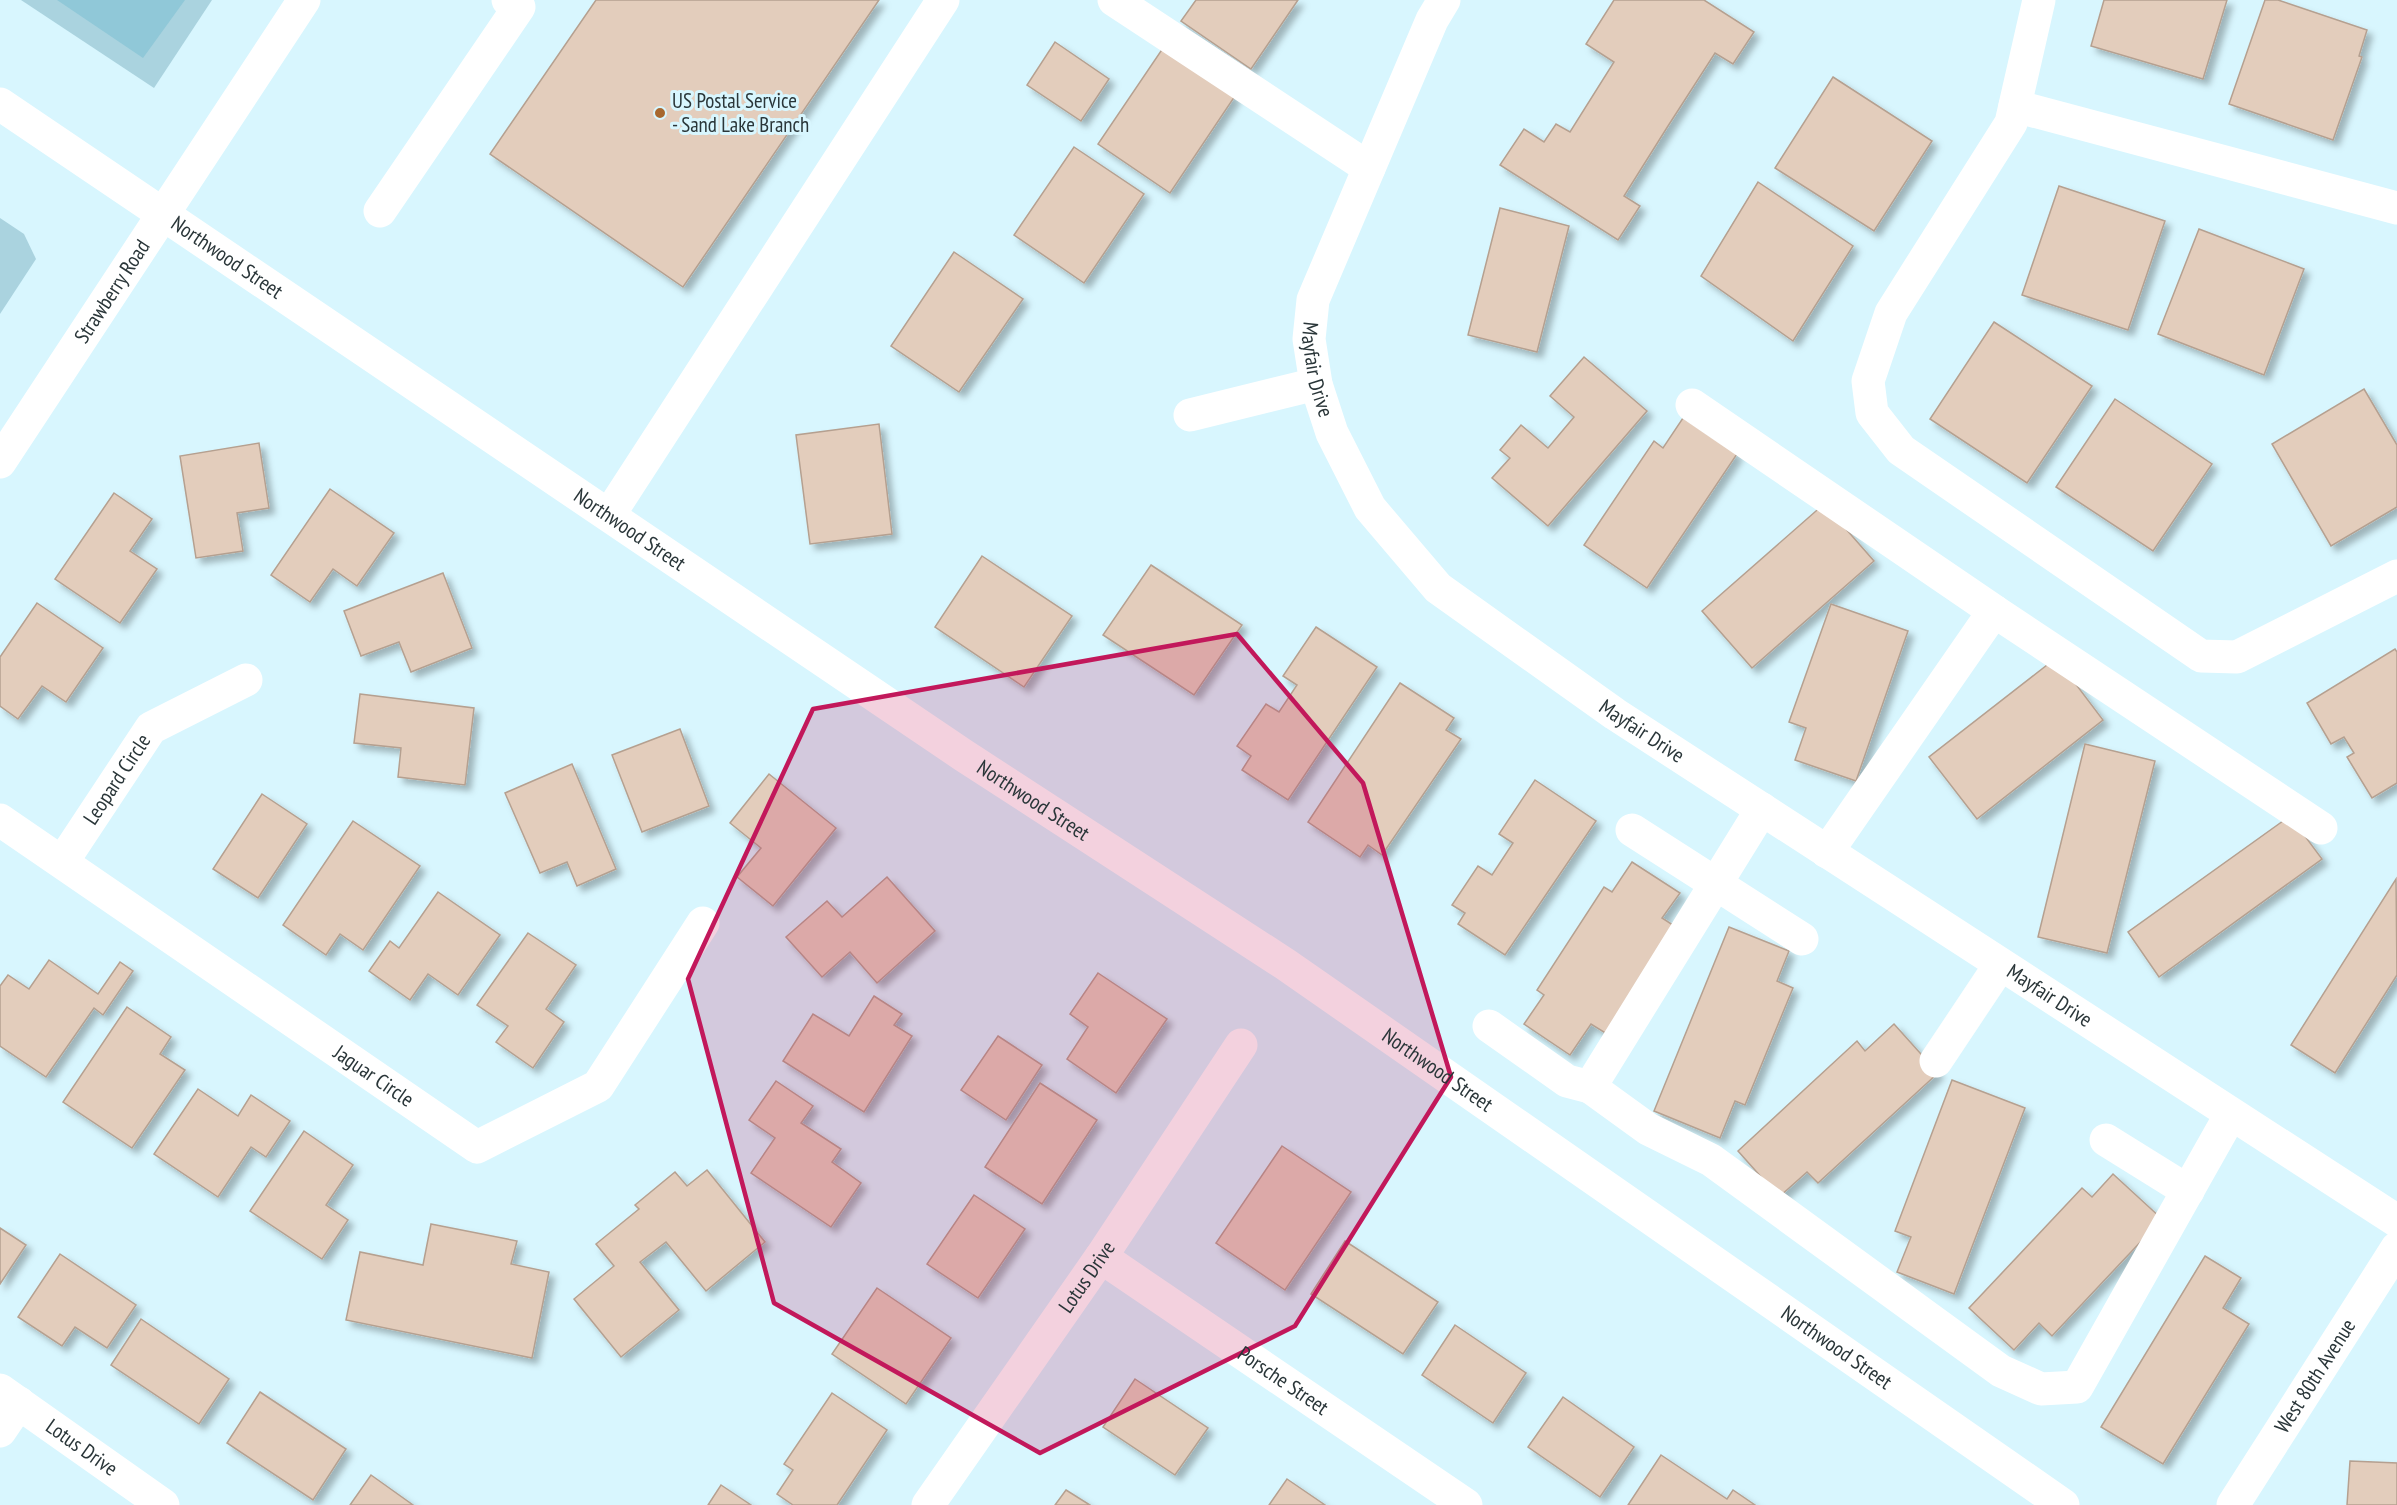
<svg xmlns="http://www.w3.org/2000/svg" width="2397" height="1505" font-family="'PT Sans Narrow',sans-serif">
<defs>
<filter id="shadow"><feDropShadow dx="5.5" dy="5.5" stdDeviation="3" flood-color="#0004"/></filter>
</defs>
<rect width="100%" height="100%" fill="#d8f6fe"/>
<g fill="#aad3df">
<path d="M21 0H212L154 88Z"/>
<path d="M0 218 24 234 36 259 0 314Z"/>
</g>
<path fill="#90c8d8" d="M57 0H185L143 58Z"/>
<g fill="#e3cdbc" stroke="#b5a090" stroke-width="1.5" filter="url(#shadow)">
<path d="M596 0H879L683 287 490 154Z"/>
<path d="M1196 0H1298L1251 69 1181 21Z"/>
<path d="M1614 0H1704L1754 32 1733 64 1715 53 1668 126 1624 196 1640 206 1618 240 1500 165 1524 129 1544 142 1556 124 1570 132 1614 62 1586 44Z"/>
<path d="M2104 0H2227L2203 79 2091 46Z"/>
<path d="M2265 0H2278L2367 30 2359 56 2362 57 2333 140 2229 104Z"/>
<path d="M1055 42 1109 79 1081 121 1027 85Z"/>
<path d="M1163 48 1235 96 1170 193 1098 144Z"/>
<path d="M1833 77 1932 141 1874 231 1775 168Z"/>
<path d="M1074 147 1144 194 1084 283 1014 235Z"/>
<path d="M1758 182 1853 246 1793 341 1701 276Z"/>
<path d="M2059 186 2165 221 2128 330 2022 295Z"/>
<path d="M1500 208 1569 226 1537 352 1468 335Z"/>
<path d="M2199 229 2304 269 2264 375 2158 334Z"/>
<path d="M954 252 1023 299 959 392 891 346Z"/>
<path d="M1994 322 2092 386 2027 483 1930 419Z"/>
<path d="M1584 357 1647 411 1548 526 1492 478 1510 458 1500 450 1521 425 1548 448 1574 417 1550 396Z"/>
<path d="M2364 389 2397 445V507L2331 546 2272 444Z"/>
<path d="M2115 399 2212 464 2153 551 2056 487Z"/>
<path d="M1683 418 1737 454 1647 588 1584 545 1654 441 1663 448Z"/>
<path d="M879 424 892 534 810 544 796 435Z"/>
<path d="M259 443 269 508 237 513 243 551 196 558 180 456Z"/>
<path d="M330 489 394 533 357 586 333 569 310 602 271 575Z"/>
<path d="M114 493 152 519 130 551 157 569 120 623 55 579Z"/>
<path d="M1824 504 1874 561 1752 668 1702 611Z"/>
<path d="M982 556 1072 616 1024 687 935 627Z"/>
<path d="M1151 565 1242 625 1194 695 1103 635Z"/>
<path d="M443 573 472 648 411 672 399 642 361 656 344 611Z"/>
<path d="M37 603 103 648 66 702 42 686 18 719 0 706V657Z"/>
<path d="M1831 604 1908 631 1856 781 1795 760 1806 728 1789 722Z"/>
<path d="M1316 627 1377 667 1288 800 1242 770 1251 756 1237 746 1266 704 1279 712 1297 685 1283 676Z"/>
<path d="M2395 649 2397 652V783L2372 798 2347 757 2354 753 2344 737 2331 744 2307 703Z"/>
<path d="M2056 658 2103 720 1977 819 1929 757Z"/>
<path d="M1400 683 1454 718 1446 730 1461 739 1382 855 1368 845 1360 857 1308 822Z"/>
<path d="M360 694 474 708 465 785 398 777 401 748 354 743Z"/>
<path d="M680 729 709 806 642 832 612 755Z"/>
<path d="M2085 744 2155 761 2107 953 2038 937Z"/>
<path d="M572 764 616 869 577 886 567 862 540 873 505 793Z"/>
<path d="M769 774 836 828 773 906 737 877 761 848 730 823Z"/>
<path d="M1535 780 1596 821 1505 955 1458 924 1465 913 1452 905 1478 866 1492 875 1513 843 1499 834Z"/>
<path d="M262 794 307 824 258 898 213 869Z"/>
<path d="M2290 816 2322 859 2159 977 2128 932Z"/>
<path d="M353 821 420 866 363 950 340 934 326 955 283 925Z"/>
<path d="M1632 862 1680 893 1662 918 1676 927 1607 1034 1591 1024 1570 1055 1524 1024 1544 995 1537 990 1604 887 1612 892Z"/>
<path d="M887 877 935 931 877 983 850 952 822 977 786 937 827 901 842 917Z"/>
<path d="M2396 879 2397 975 2335 1073 2291 1045Z"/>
<path d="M438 892 500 935 458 995 428 974 410 1000 369 971 390 941 399 948Z"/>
<path d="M1729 927 1789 951 1777 981 1793 988 1745 1105 1735 1101 1720 1138 1654 1111Z"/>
<path d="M528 933 576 965 546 1009 564 1022 533 1068 496 1042 508 1026 477 1005Z"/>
<path d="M49 960 98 994 120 962 133 971 103 1015 94 1008 46 1077 0 1046V986L8 975 29 989Z"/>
<path d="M1098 973 1167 1019 1116 1093 1067 1059 1088 1027 1070 1014Z"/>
<path d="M874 996 902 1014 894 1025 912 1036 864 1112 783 1061 813 1014 849 1036Z"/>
<path d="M127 1007 171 1037 160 1054 185 1070 132 1148 63 1102Z"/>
<path d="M1894 1024 1938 1073 1818 1183 1807 1172 1779 1197 1738 1151 1857 1041 1865 1051Z"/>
<path d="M998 1036 1042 1065 1006 1120 961 1090Z"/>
<path d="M1952 1080 2025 1108 1954 1294 1897 1272 1911 1237 1895 1231Z"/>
<path d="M776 1081 813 1106 801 1123 841 1149 832 1162 861 1183 831 1227 751 1173 775 1138 749 1120Z"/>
<path d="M1040 1083 1097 1120 1042 1204 985 1167Z"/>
<path d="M198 1089 238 1116 251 1095 290 1121 266 1157 251 1147 218 1197 154 1154Z"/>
<path d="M304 1131 353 1165 326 1205 348 1220 322 1259 250 1211Z"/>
<path d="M1282 1146 1351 1192 1285 1290 1216 1243Z"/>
<path d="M707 1170 765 1242 706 1291 666 1242 640 1262 679 1310 621 1357 574 1299 614 1266 596 1244 639 1209 635 1205 675 1172 687 1186Z"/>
<path d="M2113 1174 2162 1219 2052 1336 2039 1323 2014 1350 1969 1308 2082 1188 2092 1197Z"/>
<path d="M974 1195 1025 1229 978 1298 927 1264Z"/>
<path d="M431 1224 517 1241 511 1264 549 1272 532 1358 346 1320 360 1252 423 1265Z"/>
<path d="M0 1228 26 1245 0 1284Z"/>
<path d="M1345 1241 1438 1302 1403 1354 1311 1294Z"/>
<path d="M60 1254 136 1305 107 1348 75 1327 62 1346 18 1317Z"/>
<path d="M2205 1256 2241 1278 2223 1308 2249 1324 2163 1464 2101 1427Z"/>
<path d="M877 1288 951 1338 906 1404 832 1354Z"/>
<path d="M141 1319 229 1379 199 1424 111 1365Z"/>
<path d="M1455 1325 1526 1373 1493 1423 1422 1375Z"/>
<path d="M1135 1379 1208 1428 1175 1475 1103 1427Z"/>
<path d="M260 1392 346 1449 313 1500 227 1443Z"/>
<path d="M832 1393 887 1430 837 1505H793L777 1494 793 1470 784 1464Z"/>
<path d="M1563 1397 1634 1447 1600 1497 1528 1447Z"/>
<path d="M1661 1455 1727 1499 1733 1490 1755 1505H1628Z"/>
<path d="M2350 1461 2397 1463V1505H2347Z"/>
<path d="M371 1475 413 1505H350Z"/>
<path d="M1287 1479 1325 1505H1269Z"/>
<path d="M721 1485 751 1505H708Z"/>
<path d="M1066 1490 1090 1505H1055Z"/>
</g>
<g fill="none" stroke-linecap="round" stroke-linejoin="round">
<g stroke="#fff" stroke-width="33">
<path d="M1114 0 1369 168"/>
<path id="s1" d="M1444 0 1432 20 1313 300 1309 339 1316 384 1332 433 1370 508 1438 588 1615 714 2397 1221"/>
<path d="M2039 0 2011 123 1891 313 1868 381 1872 413 1901 450 2201 656 2237 657 2397 576"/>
<path id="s2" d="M0 104 963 755 1285 964 2063 1505"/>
<path d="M2015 106 2397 208"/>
<path d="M380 211 519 7 508 0"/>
<path d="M1692 405 1994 611"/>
<path d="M1190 415 1316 384"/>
<path id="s3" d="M0 462 304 0"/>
<path d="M609 515 943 0"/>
<path d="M1762 809 1590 1087 1648 1129 1711 1160 2001 1371 2041 1389 2077 1387 2231 1114"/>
<path id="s4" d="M0 820 477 1147 598 1086 703 923"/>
<path d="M1632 830 1802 939"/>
<path d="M1827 852 1994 611 2321 828"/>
<path id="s5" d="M63 861 151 728 246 680"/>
<path d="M1489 1026 1567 1081 1590 1087"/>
<path d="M1936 1061 2000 965"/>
<path d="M2106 1140 2188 1191"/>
<path id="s6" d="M1101 1257 1466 1505"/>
<path id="s7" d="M0 1390 163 1505"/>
<path d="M0 1431 19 1403"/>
<path id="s8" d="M928 1505 1101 1257 1241 1045"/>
<path id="s9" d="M2233 1505 2397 1248"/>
</g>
</g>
<path fill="#c2185b" fill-opacity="0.2" stroke="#c2185b" stroke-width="4.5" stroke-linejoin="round" d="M1237 634 1363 783 1451 1077 1295 1326 1040 1453 774 1303 688 979 813 709Z"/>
<circle fill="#a7682f" stroke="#d8f6fe" stroke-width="2" cx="660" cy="113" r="6"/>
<g text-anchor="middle" stroke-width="6" stroke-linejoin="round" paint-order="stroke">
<g font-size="21" fill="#2a3639" stroke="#d8f6fe" text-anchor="start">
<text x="672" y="108">US Postal Service<tspan x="672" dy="24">- Sand Lake Branch</tspan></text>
</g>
<g font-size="21" fill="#2a3639" stroke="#d8f6fe">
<text dy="7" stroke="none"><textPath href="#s2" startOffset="274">Northwood Street</textPath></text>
<text dy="7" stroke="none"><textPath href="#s3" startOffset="204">Strawberry Road</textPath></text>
<text dy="7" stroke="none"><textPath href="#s1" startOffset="398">Mayfair Drive</textPath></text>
<text dy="7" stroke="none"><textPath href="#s2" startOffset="760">Northwood Street</textPath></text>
<text dy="7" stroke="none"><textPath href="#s1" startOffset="902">Mayfair Drive</textPath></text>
<text dy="7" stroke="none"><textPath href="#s5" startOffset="98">Leopard Circle</textPath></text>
<text dy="7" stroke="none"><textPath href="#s2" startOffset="1246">Northwood Street</textPath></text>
<text dy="7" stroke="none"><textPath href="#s1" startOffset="1388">Mayfair Drive</textPath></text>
<text dy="7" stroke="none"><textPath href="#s2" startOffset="1732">Northwood Street</textPath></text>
<text dy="7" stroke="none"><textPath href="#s4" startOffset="453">Jaguar Circle</textPath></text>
<text dy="7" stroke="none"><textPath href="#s8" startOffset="278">Lotus Drive</textPath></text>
<text dy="7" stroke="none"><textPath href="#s2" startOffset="2218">Northwood Street</textPath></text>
<text dy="7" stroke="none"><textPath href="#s9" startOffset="153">West 80th Avenue</textPath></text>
<text dy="7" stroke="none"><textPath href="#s6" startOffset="220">Porsche Street</textPath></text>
<text dy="7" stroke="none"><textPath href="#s7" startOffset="100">Lotus Drive</textPath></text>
</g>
</g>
</svg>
